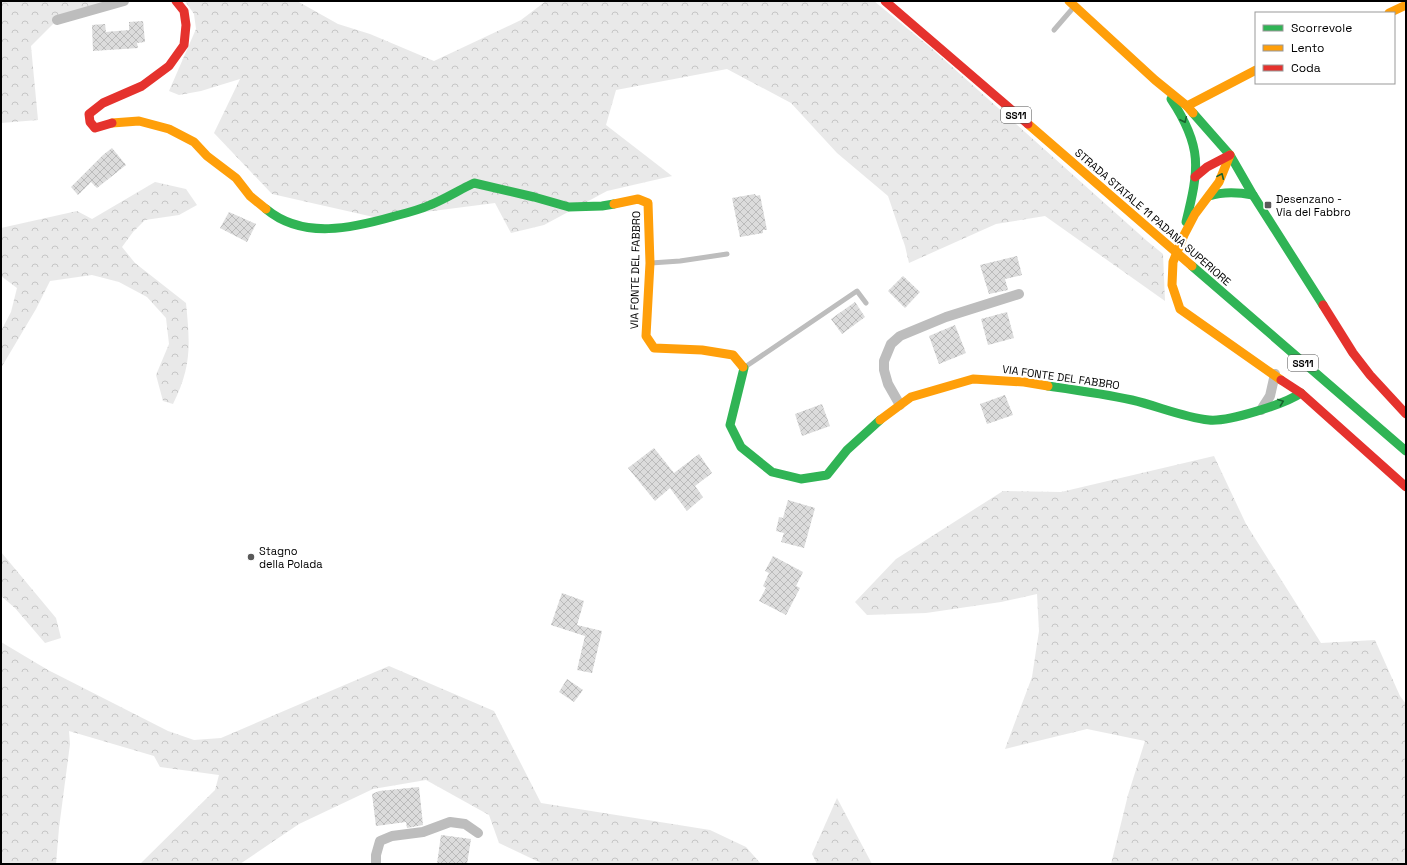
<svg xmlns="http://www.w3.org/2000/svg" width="1407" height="865" font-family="'Space Grotesk',sans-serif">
<defs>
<pattern id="forest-crowns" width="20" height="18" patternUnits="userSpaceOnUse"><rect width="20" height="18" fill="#e9e9e9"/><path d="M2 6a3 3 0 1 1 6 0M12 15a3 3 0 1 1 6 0" fill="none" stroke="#c6c6c6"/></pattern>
<pattern id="building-cross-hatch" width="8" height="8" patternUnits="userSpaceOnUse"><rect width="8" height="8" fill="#dcdcdc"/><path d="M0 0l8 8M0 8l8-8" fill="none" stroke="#bbb"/></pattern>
</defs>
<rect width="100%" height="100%" fill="#fff"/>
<g fill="url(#forest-crowns)">
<path d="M1 1H112L60 17 31 46 38 120 1 123Z"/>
<path d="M185 1H297L338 24 370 34 434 61 521 20 546 1H874L931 48 1147 241 1163 254 1165 301 1045 216 996 224 909 263 905 246 888 196 837 153 791 103 727 69 616 90 606 125 672 176 607 191 544 225 511 233 495 203 378 218 272 194 214 133 240 79 201 91 179 95 169 91 196 29 194 14Z"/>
<path d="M155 182 186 189 197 205 179 215 145 220 133 232 122 247 135 263 186 303C190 344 192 366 173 404L163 401 156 375 169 344 166 318 147 297 119 282 92 275 50 281 36 309 1 368V331L11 312 17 288 1 276V228L77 211 92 219Z"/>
<path d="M1214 456 1246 524 1321 643 1375 640 1400 696 1406 704V864H1111L1128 795 1145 741 1087 729 1005 749 1032 677 1039 631 1037 594 1001 602 926 613 867 615 855 602 896 559 1003 491 1061 492Z"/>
<path d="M1 552 56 618 61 638 45 643 15 608 1 596Z"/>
<path d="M1 642 48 670 168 731 194 740 221 738 389 666 494 711 541 803 710 830 746 847 761 864H553L541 863 499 843 489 815 426 780 373 789 299 824 240 864H140L215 790 219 775 160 767 154 756 69 731 70 744 59 828 56 864H1Z"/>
<path d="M837 798 872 864H817L812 854Z"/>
</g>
<g fill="url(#building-cross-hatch)">
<path d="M143 21 145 42 137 43 138 48 93 51 92 25 105 24 106 32 129 30V22Z"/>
<path d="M112 148 126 165 97 188 91 182 78 195 71 187 103 155Z"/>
<path d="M755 194 756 196 760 195 767 230H763V233L740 237 732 198Z"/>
<path d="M229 212 256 224 247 242 220 228Z"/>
<path d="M1017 256 1022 275 1005 279 1008 290 989 294 980 265Z"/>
<path d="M903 276 920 292 905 308 888 291Z"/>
<path d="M855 302 865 317 842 334 831 319Z"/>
<path d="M1007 312 1014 338 988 345 981 319Z"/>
<path d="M955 325 966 353 939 364 929 336Z"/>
<path d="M1005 395 1013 415 987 424 980 404Z"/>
<path d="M822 404 830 426 802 436 795 414Z"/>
<path d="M654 448 674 473 699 454 712 473 695 486 703 497 687 511 670 488 655 501 628 468Z"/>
<path d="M788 500 815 508 804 548 781 542 784 533 776 531 779 517 783 518Z"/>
<path d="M773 556 803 572 796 586 800 588 786 615 759 601 766 588 763 586 769 573 765 571Z"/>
<path d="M562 593 584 601 577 625 602 631 592 673 577 670 585 636 551 625Z"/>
<path d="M567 679 583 690 574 702 559 692Z"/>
<path d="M419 787 423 825 407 828 406 822 376 826 372 794 379 791Z"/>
<path d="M441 835 471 839 467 864H437Z"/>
</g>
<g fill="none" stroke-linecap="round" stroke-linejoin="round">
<g stroke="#bdbdbd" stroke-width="5">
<path d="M1054 30 1073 8"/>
<path d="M651 263 680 261 727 254"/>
<path d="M745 367 857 291 866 303"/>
</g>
<g stroke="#bdbdbd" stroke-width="10">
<path d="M57 20 124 1"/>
<path d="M900 405 888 384 884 370V361L891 344 900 336 946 317 1019 294"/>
<path d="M1261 410 1270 396 1275 374"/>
<path d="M376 864V855L380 841 392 836 423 832 450 822 465 824 478 833"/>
</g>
<g stroke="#30b455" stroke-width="9">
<path d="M1171 99C1203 147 1199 169 1186 222"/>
<path d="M1193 113 1230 155 1253 195 1323 305"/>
<path d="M1209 196C1224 191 1238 192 1253 195"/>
<path d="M266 209C303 240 353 228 395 216 407 213 419 210 430 205 445 199 459 190 474 183L534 197 569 207 602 206 614 204"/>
<path d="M1192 266 1406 451"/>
<path d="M743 367 744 368 730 425 741 447 772 472 801 479 827 475 847 450 880 420"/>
<path d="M1048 386C1076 390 1105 394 1132 400 1158 406 1182 417 1209 420 1228 422 1285 404 1301 393"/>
</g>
<g stroke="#ff9f0a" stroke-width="9">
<path d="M1069 1 1155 80 1187 106 1193 113"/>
<path d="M1389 13 1406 5"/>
<path d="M1187 106 1256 70"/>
<path d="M112 123 139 121 169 129 194 142 207 156 236 178 250 196 266 209"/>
<path d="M1028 124 1192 266"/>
<path d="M1230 155 1219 182 1195 214 1184 235 1173 262 1172 285 1180 309 1281 380"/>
<path d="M614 204 638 199 648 203 650 263 646 336 654 348 702 350 733 355 743 367"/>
<path d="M880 420 911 397 973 379 1024 382 1048 386"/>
</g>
<g stroke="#e5322d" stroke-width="9">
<path d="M885 1 1028 124"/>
<path d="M112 123 95 128 90 122 89 114 103 103 142 86 169 66 184 45 186 25 184 11 176 1"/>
<path d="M1195 177 1207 167 1230 155"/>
<path d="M1323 305 1353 353 1370 375 1406 414"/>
<path d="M1281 380 1301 393 1406 487"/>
</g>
</g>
<defs><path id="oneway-chevron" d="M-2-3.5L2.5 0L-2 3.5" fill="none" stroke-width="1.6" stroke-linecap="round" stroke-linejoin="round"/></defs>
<g stroke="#1a632f">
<use href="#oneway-chevron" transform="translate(1184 120) rotate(65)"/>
<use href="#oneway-chevron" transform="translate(1221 176) rotate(-66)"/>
<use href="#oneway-chevron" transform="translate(1281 402) rotate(-20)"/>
</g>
<g fill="#595959" stroke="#fff" stroke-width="1.5">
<rect x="1264" y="201" width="8" height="8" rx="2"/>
<circle cx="251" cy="557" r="4"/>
</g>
<g text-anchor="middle" stroke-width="4" stroke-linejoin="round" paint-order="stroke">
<g fill="#fff" stroke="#4c4c4c" stroke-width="1">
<rect x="1001" y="107" width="30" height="16" rx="3"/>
<rect x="1288" y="355" width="30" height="16" rx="3"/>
</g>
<g font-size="10" font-weight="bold" fill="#000">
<text x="1016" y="119">SS11</text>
<text x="1303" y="367">SS11</text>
</g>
<g font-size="11" fill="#000" stroke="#fff" text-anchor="start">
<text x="1276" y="203">Desenzano -<tspan x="1276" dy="13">Via del Fabbro</tspan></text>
<text x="259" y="555">Stagno<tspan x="259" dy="13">della Polada</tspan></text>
</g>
<g font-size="11" fill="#000" stroke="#fff">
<text transform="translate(1153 217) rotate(41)" y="4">STRADA STATALE 11 PADANA SUPERIORE</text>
<text transform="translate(635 270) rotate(-89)" y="4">VIA FONTE DEL FABBRO</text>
<text transform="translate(1061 377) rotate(8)" y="4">VIA FONTE DEL FABBRO</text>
</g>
</g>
<rect width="1407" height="865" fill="none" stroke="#000000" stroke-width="4"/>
<rect x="1255" y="12" width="140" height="72" fill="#ffffff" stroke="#999999"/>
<rect x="1263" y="25" width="20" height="6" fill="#30b455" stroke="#999999"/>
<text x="1291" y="32" font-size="12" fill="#000000">Scorrevole</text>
<rect x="1263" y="45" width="20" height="6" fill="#ff9f0a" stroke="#999999"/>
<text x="1291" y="52" font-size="12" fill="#000000">Lento</text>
<rect x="1263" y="65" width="20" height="6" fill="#e5322d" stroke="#999999"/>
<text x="1291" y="72" font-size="12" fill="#000000">Coda</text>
</svg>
